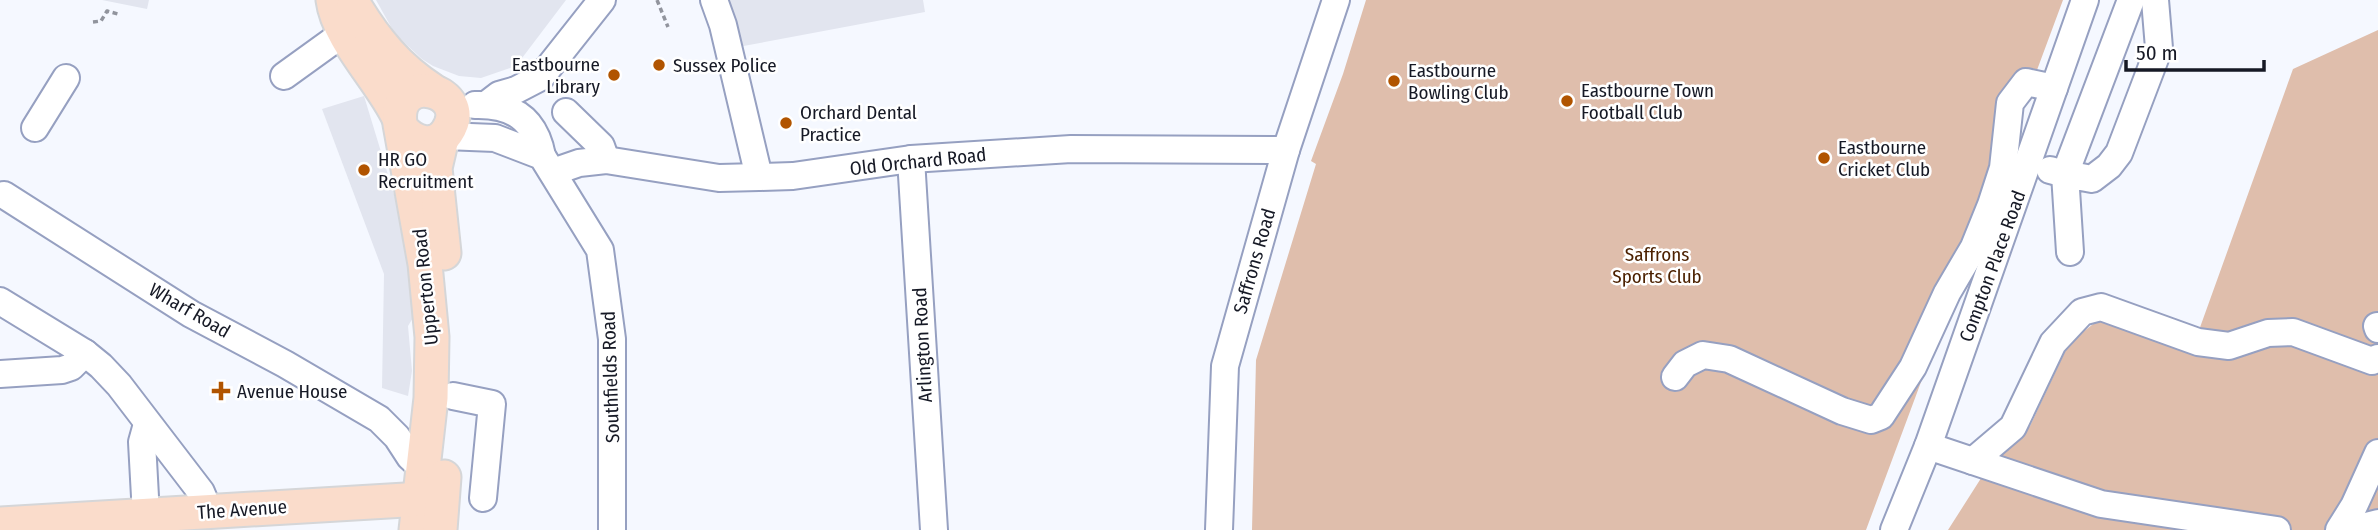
<svg xmlns="http://www.w3.org/2000/svg" width="2378" height="530" font-family="'Fira Sans Condensed',sans-serif">
<rect width="100%" height="100%" fill="#f5f8ff"/>
<g fill="#e2e5ef">
<path d="M102 0H149L147 9Z"/>
<path d="M376 0H566L516 66 481 78 459 76 433 66 422 59 395 34Z"/>
<path d="M721 0H923L925 12 738 47Z"/>
<path d="M364 96 414 260 419 308 408 326 412 371 408 396 382 388 384 274 322 109Z"/>
</g>
<g fill="#dfbeac">
<path d="M1366 0H2063L1866 530H1252L1256 360 1316 164 1311 161 1343 74Z"/>
<path d="M2378 30V530H1948L1992 461 2030 426 2069 343 2097 321 2198 333 2293 69Z"/>
</g>
<g fill="none" stroke-linecap="round" stroke-linejoin="round">
<g stroke="#96a0c1" stroke-width="30">
<g id="minor">
<path d="M714 0 723 25 759 177"/>
<path d="M284 76 345 32 361 25"/>
<path d="M475 105C513 104 535 119 542 156"/>
<path d="M486 105 499 95 516 90 541 77 602 0"/>
<path d="M566 112 601 146 606 160"/>
<path d="M35 128 66 78"/>
<path d="M445 136 495 138 542 156 600 250 612 339V530"/>
<path d="M911 159 934 530"/>
<path d="M2050 170 2065 174 2131 0"/>
<path d="M553 172 579 163 606 160 719 178 759 177 793 176 911 159 1071 149 1286 150"/>
<path d="M4 195 191 314 285 364 379 419 397 437 410 457 422 468"/>
<path d="M2070 252 2065 174 2092 179 2109 166 2119 153 2159 48 2155 0"/>
<path d="M0 301 85 353 101 366 119 385 201 492 209 511"/>
<path d="M2377 326 2378 329"/>
<path d="M0 374 62 370 71 367 85 353"/>
<path d="M1675 377 1685 364 1703 355 1729 359 1842 411 1871 420 1881 416 1913 367 1947 293 1974 247 1991 205 2003 168 2010 103 2026 82 2054 88"/>
<path d="M453 396 492 404 483 498"/>
<path d="M1928 446 2101 504 2277 530"/>
<path d="M1973 461 2013 427 2053 343 2082 312 2101 307 2198 342 2229 346 2268 333 2293 332 2372 361 2378 358"/>
<path d="M146 515 142 442 147 424"/>
<path d="M1219 530 1225 366 1286 150 1336 0"/>
<path d="M1894 530 1928 446 2085 0"/>
<path d="M2339 530 2354 506 2378 453"/>
<path d="M2350 530 2378 523"/>
</g>
</g>
<g stroke="#d5d6d8" stroke-width="37">
<g id="major">
<path d="M333 0C338 39 382 81 399 118"/>
<path d="M354 5C375 40 398 68 432 90"/>
<path d="M402 129C413 143 435 150 447 132 475 90 393 68 400 124L425 264 432 337 431 398 416 530"/>
<path d="M442 138 435 168 444 253"/>
<path d="M0 524 439 498"/>
<path d="M440 530 444 477"/>
</g>
</g>
<g stroke="#91949d" stroke-width="3.5" stroke-dasharray="5 3.5" stroke-linecap="butt">
<path d="M657 0 668 27"/>
<path d="M93 22 101 21 107 11 118 14"/>
</g>
<use href="#minor" stroke="#fff" stroke-width="26"/>
<use href="#major" stroke="#fadccb" stroke-width="33"/>
</g>
<g fill="#b15400" stroke="#fff" stroke-width="2.5">
<circle cx="659" cy="65" r="7"/>
<circle cx="614" cy="75" r="7"/>
<circle cx="1394" cy="81" r="7"/>
<circle cx="1567" cy="101" r="7"/>
<circle cx="786" cy="123" r="7"/>
<circle cx="1824" cy="158" r="7"/>
<circle cx="364" cy="170" r="7"/>
<path d="M217.5 380.5h7v7h7v7h-7v7h-7v-7h-7v-7h7z"/>
</g>
<g text-anchor="middle" stroke-width="5" stroke-linejoin="round" paint-order="stroke">
<g font-size="19" fill="#161925" stroke="#fff" text-anchor="start">
<text x="600" y="71" text-anchor="end">Eastbourne<tspan x="600" dy="22">Library</tspan></text>
<text x="673" y="72">Sussex Police</text>
<text x="1408" y="77">Eastbourne<tspan x="1408" dy="22">Bowling Club</tspan></text>
<text x="1581" y="97">Eastbourne Town<tspan x="1581" dy="22">Football Club</tspan></text>
<text x="800" y="119">Orchard Dental<tspan x="800" dy="22">Practice</tspan></text>
<text x="1838" y="154">Eastbourne<tspan x="1838" dy="22">Cricket Club</tspan></text>
<text x="378" y="166">HR GO<tspan x="378" dy="22">Recruitment</tspan></text>
<text x="237" y="398">Avenue House</text>
</g>
<g font-size="19" fill="#161925" stroke="#fff">
<text transform="translate(918 161) rotate(-6)" y="7">Old Orchard Road</text>
<text transform="translate(1254 261) rotate(-74)" y="7">Saffrons Road</text>
<text transform="translate(1992 266) rotate(-70)" y="7">Compton Place Road</text>
<text transform="translate(425 287) rotate(-96)" y="7">Upperton Road</text>
<text transform="translate(190 310) rotate(30)" y="7">Wharf Road</text>
<text transform="translate(922 345) rotate(-93)" y="7">Arlington Road</text>
<text transform="translate(610 377) rotate(-92)" y="7">Southfields Road</text>
<text transform="translate(242 509) rotate(-4)" y="7">The Avenue</text>
</g>
<g font-size="19" fill="#4c2101" stroke="#fff">
<text x="1657" y="261">Saffrons<tspan x="1657" dy="22">Sports Club</tspan></text>
</g>
</g>
<path d="M2126 60v10h138v-10" fill="none" stroke="#161925" stroke-width="3.5"/>
<text x="2136" y="60" font-size="21" fill="#161925" stroke="#ffffff" stroke-width="5" paint-order="stroke">50 m</text>
</svg>
